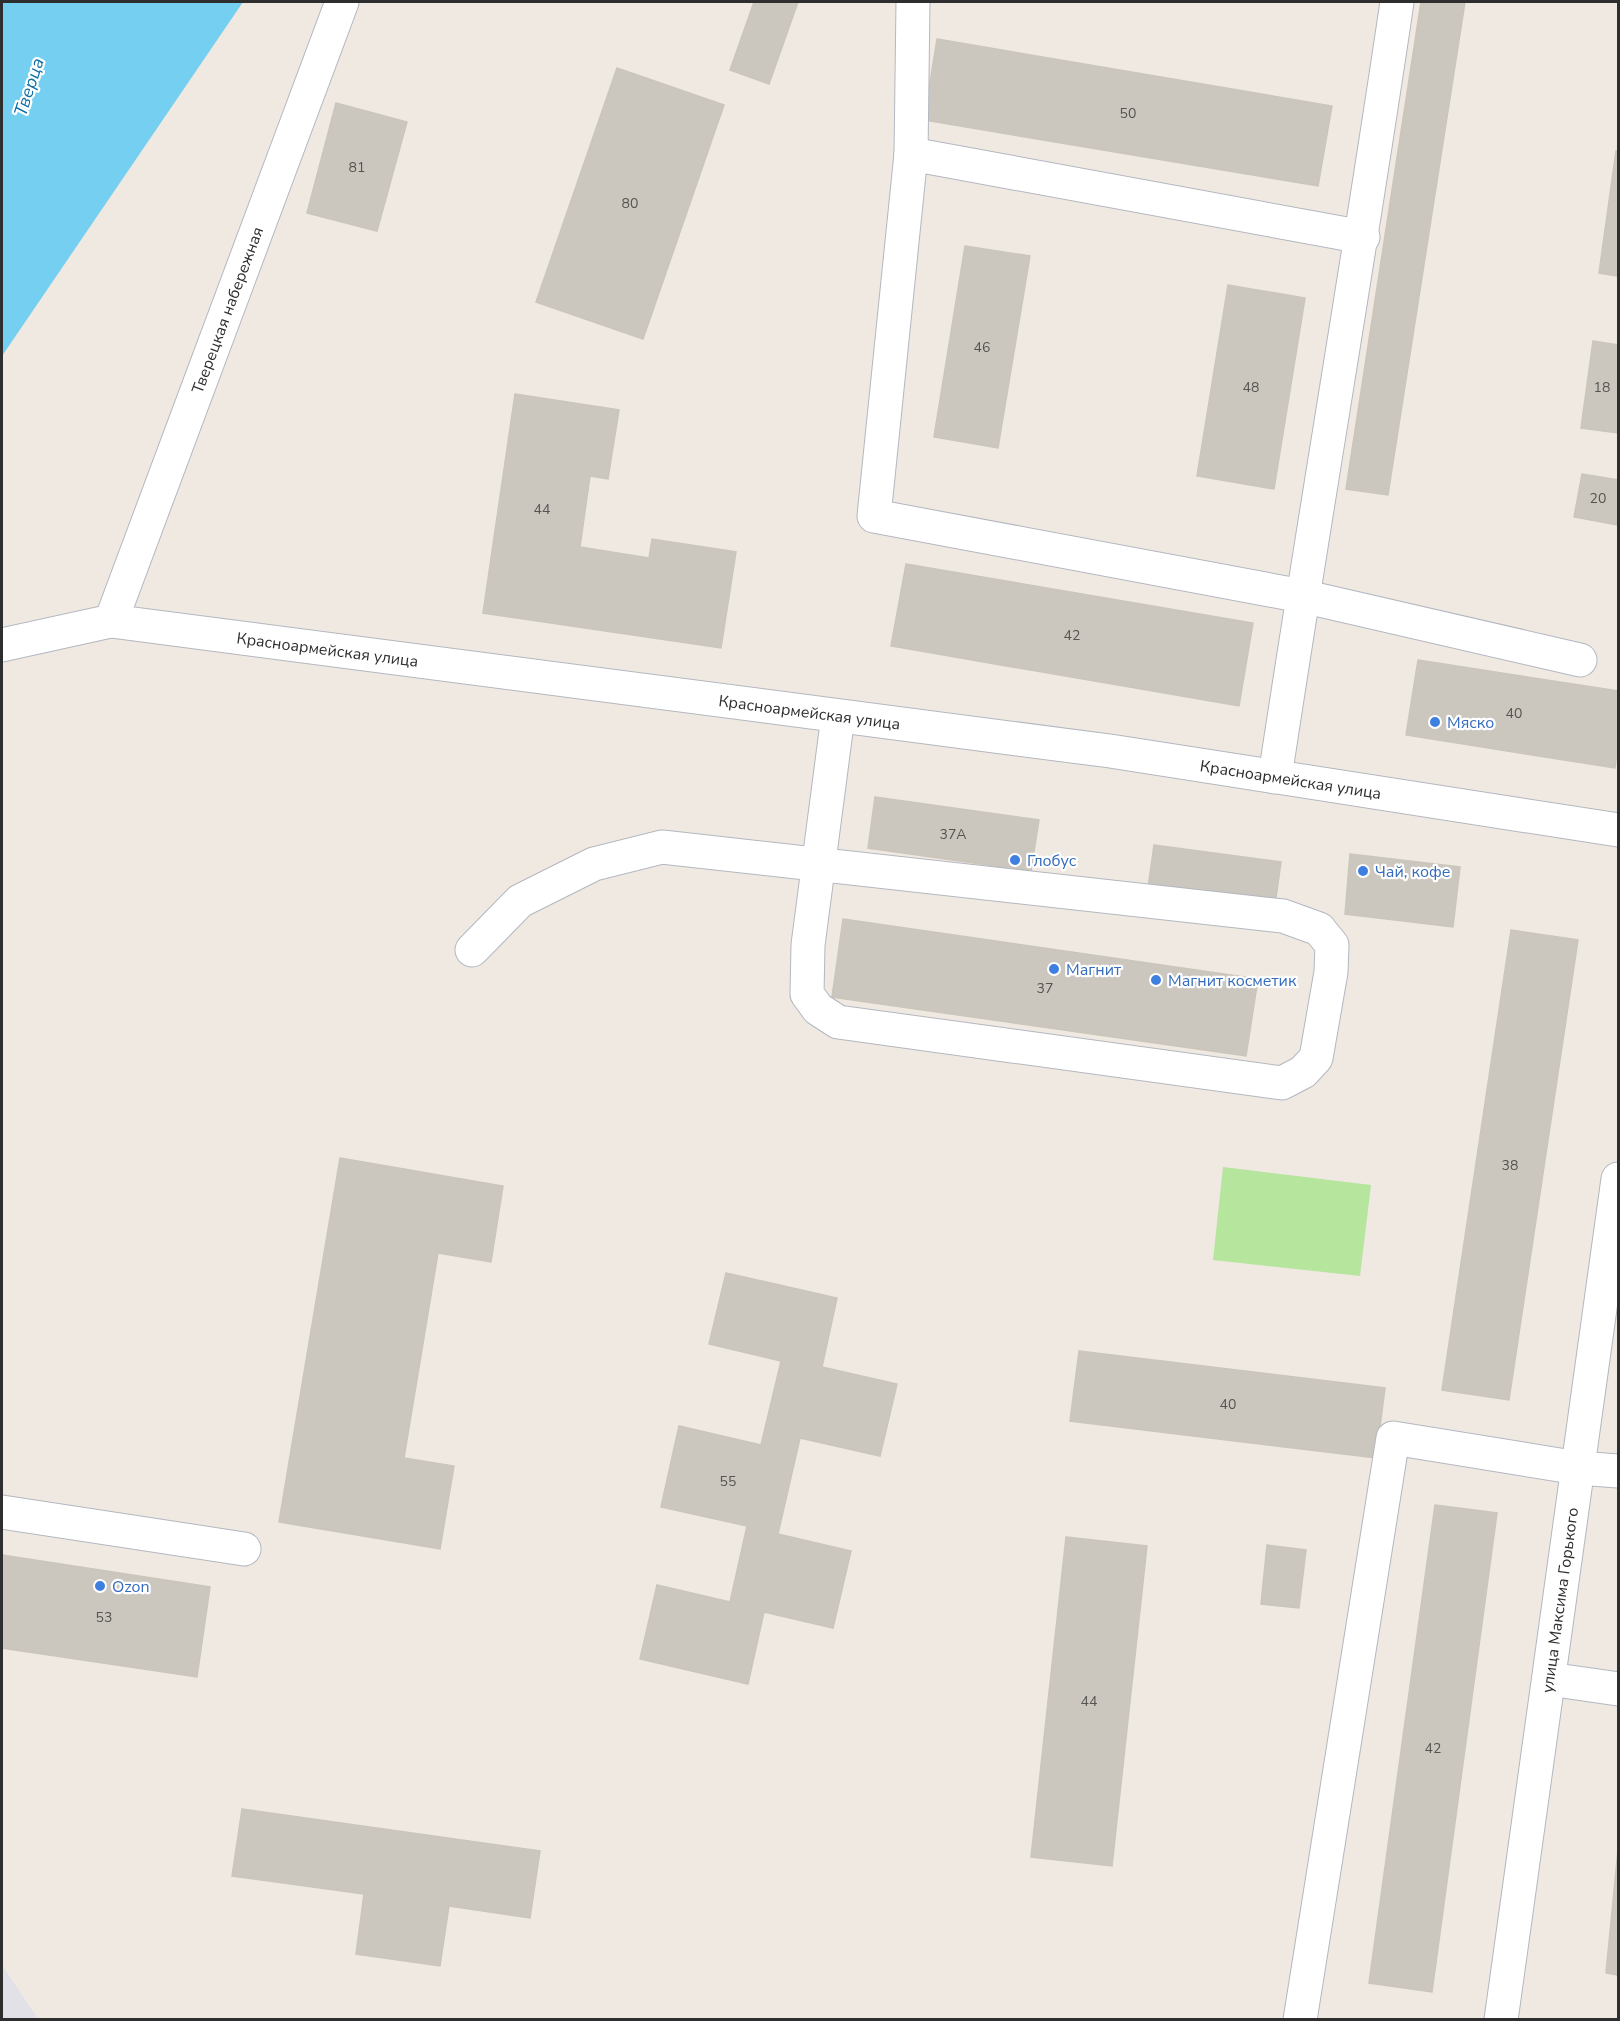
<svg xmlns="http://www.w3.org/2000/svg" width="1620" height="2021" font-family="'Nunito Sans',sans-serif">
<rect width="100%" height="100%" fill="#efe9e1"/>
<path fill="#e3e1e8" d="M2 1965 38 2019H2Z"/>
<path fill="#b6e59e" d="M1223 1167 1371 1185 1360 1276 1213 1260Z"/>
<path fill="#75cff0" d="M2 2H243L2 356Z"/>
<g fill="#cbc7bf" stroke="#cbc5ba" stroke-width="1.5">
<path d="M754 2H798L769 84 730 70Z"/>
<path d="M1421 2H1465L1388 495 1346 489Z"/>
<path d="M937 39 1332 106 1318 186 924 120Z"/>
<path d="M617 68 724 105 643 339 536 302Z"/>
<path d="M336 103 407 122 377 231 307 213Z"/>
<path d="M1616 151H1618V276L1599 273Z"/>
<path d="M965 246 1030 256 998 448 934 437Z"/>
<path d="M1228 285 1305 298 1274 489 1197 476Z"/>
<path d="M1593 341 1618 345V433L1581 428Z"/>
<path d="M515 394 619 410 608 479 590 476 580 547 649 558 652 539 736 552 721 648 483 613Z"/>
<path d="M1582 474 1618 480V525L1574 517Z"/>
<path d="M906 564 1253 623 1239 706 891 646Z"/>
<path d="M1418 660 1618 691V744L1615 768 1406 735Z"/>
<path d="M875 797 1039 820 1031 871 868 848Z"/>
<path d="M1154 845 1281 862 1274 912 1147 895Z"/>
<path d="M1350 854 1460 867 1453 927 1345 914Z"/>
<path d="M843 919 1258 979 1246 1056 832 997Z"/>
<path d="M1511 930 1578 940 1509 1400 1442 1390Z"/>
<path d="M340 1158 503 1186 491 1262 438 1253 404 1458 454 1466 440 1549 279 1522Z"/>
<path d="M726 1273 837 1298 822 1367 897 1384 880 1456 800 1438 778 1534 851 1551 833 1628 764 1612 748 1684 640 1659 657 1585 730 1602 747 1526 661 1507 679 1426 761 1445 781 1361 709 1344Z"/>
<path d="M1079 1351 1385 1388 1376 1458 1070 1421Z"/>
<path d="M1435 1505 1497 1513 1432 1992 1369 1983Z"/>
<path d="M1066 1537 1147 1546 1112 1866 1031 1857Z"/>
<path d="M1267 1545 1306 1550 1299 1608 1261 1604Z"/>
<path d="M2 1555 210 1587 197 1677 2 1648Z"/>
<path d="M242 1809 540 1851 530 1918 449 1906 440 1966 356 1954 364 1894 232 1876Z"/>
<path d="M1618 1850V1975L1606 1973Z"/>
</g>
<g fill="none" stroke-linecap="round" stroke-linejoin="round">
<g stroke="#b4b7c1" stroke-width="35">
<g id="minor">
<path d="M911 154 913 2"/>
<path d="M1363 237 911 154 874 516 1302 596 1580 660"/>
<path id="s1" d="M111 621 342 2"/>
<path id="s2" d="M2 645 111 621 1110 751 1618 830"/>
<path d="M1275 777C1314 518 1359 260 1397 2"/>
<path d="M472 950 520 901 594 864 662 847 1283 916 1319 929 1332 945 1331 972 1316 1058 1303 1072 1282 1083 838 1022 818 1009 807 994 808 945 838 716"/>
<path d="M2 1512 244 1549"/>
<path d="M1549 1679 1618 1689"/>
<path d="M1300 2020 1393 1438 1578 1468 1618 1471"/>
<path id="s3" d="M1501 2020 1618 1179"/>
</g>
</g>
<use href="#minor" stroke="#fff" stroke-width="33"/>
</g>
<g fill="#3f7fe0" stroke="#fff" stroke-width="2">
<circle cx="1435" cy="722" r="6"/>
<circle cx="1015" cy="860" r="6"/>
<circle cx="1363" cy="871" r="6"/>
<circle cx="1054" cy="969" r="6"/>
<circle cx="1156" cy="980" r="6"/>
<circle cx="100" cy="1586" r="6"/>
</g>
<g text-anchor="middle" stroke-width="4.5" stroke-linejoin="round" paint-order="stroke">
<g font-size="14" fill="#555452">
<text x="1128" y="118">50</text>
<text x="357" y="172">81</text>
<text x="630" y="208">80</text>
<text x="982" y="352">46</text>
<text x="1251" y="392">48</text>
<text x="1602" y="392">18</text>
<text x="1598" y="503">20</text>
<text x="542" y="514">44</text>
<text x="1072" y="640">42</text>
<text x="1514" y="718">40</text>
<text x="953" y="839">37А</text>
<text x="1045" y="993">37</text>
<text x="1510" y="1170">38</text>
<text x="1228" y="1409">40</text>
<text x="728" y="1486">55</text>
<text x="104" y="1622">53</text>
<text x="1089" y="1706">44</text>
<text x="1433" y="1753">42</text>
</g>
<g font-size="16" fill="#2e2e2e" stroke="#fff">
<text dy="6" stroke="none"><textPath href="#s1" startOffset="332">Тверецкая набережная</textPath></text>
<text dy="6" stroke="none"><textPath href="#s2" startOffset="330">Красноармейская улица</textPath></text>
<text dy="6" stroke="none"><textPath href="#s2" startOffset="816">Красноармейская улица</textPath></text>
<text dy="6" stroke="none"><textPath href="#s2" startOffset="1302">Красноармейская улица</textPath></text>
<text dy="6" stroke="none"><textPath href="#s3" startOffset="424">улица Максима Горького</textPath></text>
</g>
<g font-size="16" fill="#366cbe" stroke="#fff" text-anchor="start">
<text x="1447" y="728">Мяско</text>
<text x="1027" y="866">Глобус</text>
<text x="1375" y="877">Чай, кофе</text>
<text x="1066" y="975">Магнит</text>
<text x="1168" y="986">Магнит косметик</text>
<text x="112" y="1592">Ozon</text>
</g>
<g font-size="18" font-style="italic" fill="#0d6fa3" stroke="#fff">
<text transform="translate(29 87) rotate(-72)" y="6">Тверца</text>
</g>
</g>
<rect width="1620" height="2021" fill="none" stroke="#2e2e2e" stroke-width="6"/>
</svg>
